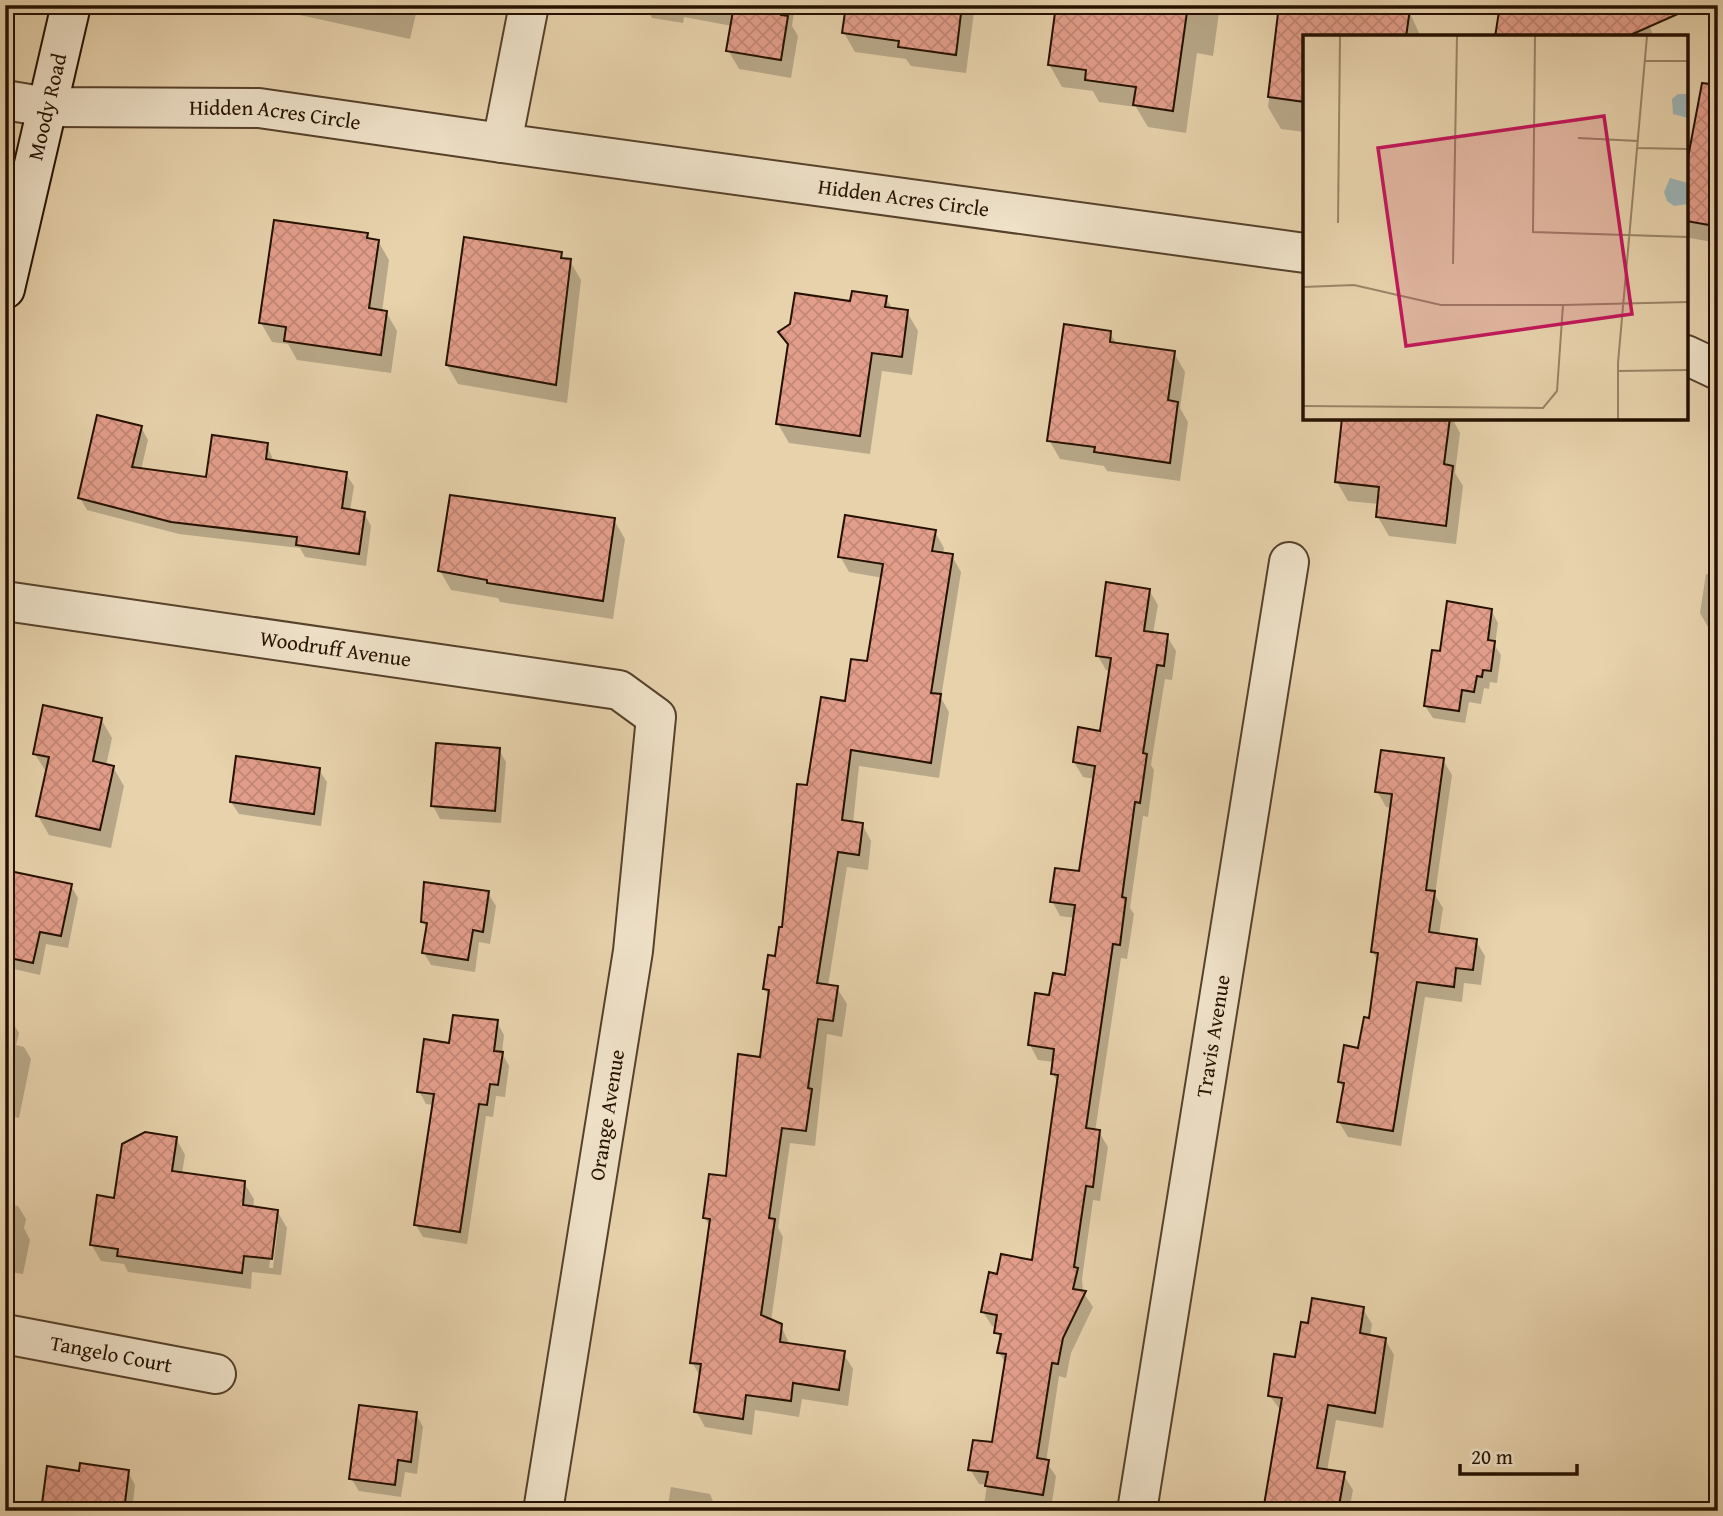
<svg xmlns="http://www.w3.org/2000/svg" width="1723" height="1516" font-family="'Gentium Book Plus',serif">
<defs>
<pattern id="building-cross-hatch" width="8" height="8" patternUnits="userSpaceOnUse" patternTransform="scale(1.75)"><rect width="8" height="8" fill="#e39e8b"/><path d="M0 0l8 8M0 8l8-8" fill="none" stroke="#c38776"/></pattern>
</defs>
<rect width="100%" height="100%" fill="#e7d2ac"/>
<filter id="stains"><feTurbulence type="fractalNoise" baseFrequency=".00286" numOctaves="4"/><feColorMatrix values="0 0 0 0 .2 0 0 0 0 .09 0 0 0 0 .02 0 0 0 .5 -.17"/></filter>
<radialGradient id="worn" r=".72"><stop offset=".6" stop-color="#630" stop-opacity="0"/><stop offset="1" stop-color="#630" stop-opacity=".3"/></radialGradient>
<g fill="#0003" fill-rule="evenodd">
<path d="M290 5H418L410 39 295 14Z"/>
<path d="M645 5H795L792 26 798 36 791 78 739 69 728 50 732 26 684 17 683 23 652 18Z"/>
<path d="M848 5H975L966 73 911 66 906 59 855 52 844 33Z"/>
<path d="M1058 5H1220L1213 56 1197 53 1186 133 1148 127 1136 107 1099 102 1093 91 1062 87 1049 64Z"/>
<path d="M1275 5H1360L1409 11 1421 37H1305V132L1281 129 1268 107 1280 8Z"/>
<path d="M1645 16 1654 37H1497Z"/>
<path d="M1700 103 1718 107V243L1690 238 1686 231V178Z"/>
<path d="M366 235 370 240 378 241 389 260 382 312H386L397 331 391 373 297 360 288 344 272 342 261 323Z"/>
<path d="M561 253 564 260 570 261 581 280 567 403 458 384 447 365Z"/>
<path d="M886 298 893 310 907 312 918 331 912 375 882 371 870 454 789 443 778 424 789 348 780 333 852 303Z"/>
<path d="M1110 333 1117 345 1174 353 1185 372 1180 408 1188 422 1180 481 1107 471 1104 466 1060 459 1049 440Z"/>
<path d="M1344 418H1452L1460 433 1455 473 1463 486 1456 544 1389 536 1378 517 1379 504 1348 501 1337 482Z"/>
<path d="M141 427 148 440 141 470 207 479 267 445 274 462 346 474 354 486 350 511 364 513 371 526 366 566 305 557 300 548 179 534 87 510 80 498Z"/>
<path d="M614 520 625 539 613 619 500 602 498 598 451 590 440 571Z"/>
<path d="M935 532 944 548 943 554 952 556 961 572 941 698 949 712 939 778 859 766 853 823 862 824 871 841 868 870 847 867 828 986 837 988 847 1004 842 1037 827 1034 815 1146 790 1143 778 1228 783 1237 771 1321 781 1326 790 1345 843 1353 853 1369 848 1406 802 1399 799 1417 755 1410 752 1435 705 1427 696 1411 701 1378 692 1362 710 1227 705 1218 727 1178 762 1059 770 998 764 988 783 929 809 787 868 663 883 578 849 572 840 556Z"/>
<path d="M1706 574 1718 575V633L1711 632 1700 613Z"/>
<path d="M1149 590 1158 605 1153 634 1167 636 1176 651 1172 680 1165 679 1151 765 1154 770 1148 817 1143 816 1130 908 1134 914 1127 959 1121 958 1095 1132H1099L1108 1147 1100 1201 1093 1200 1082 1279 1083 1292 1093 1307 1071 1353 1066 1378 1059 1376 1046 1462 1056 1476 1051 1509 1023 1505 1022 1511H983L987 1485 979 1484 970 1469 994 1444 1006 1365 999 1352 1001 1342 996 1327 992 1326 983 1312 999 1276 1033 1262 1058 1083 1053 1074 1054 1062 1038 1060 1030 1045 1051 997 1066 977 1075 918 1060 916 1052 901 1081 873 1095 779 1083 777 1074 762 1102 733 1111 671 1106 670 1098 656Z"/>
<path d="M1491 610 1498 623 1495 646 1501 655 1497 683 1490 682 1489 689 1484 688 1481 704 1469 702 1465 723 1433 718 1425 706 1441 653Z"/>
<path d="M101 719 112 738 106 766 113 767 124 786 111 848 49 835 38 816 47 773 34 753Z"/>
<path d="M1718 749V785L1713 777Z"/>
<path d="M499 750 506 762 501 823 440 819 433 806Z"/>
<path d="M1443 760 1452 775 1435 895 1443 908 1439 935 1476 941 1485 956 1481 985 1464 983 1462 1002 1425 997 1401 1146 1348 1137 1339 1122 1344 1090 1340 1082 1359 1050 1370 1020 1378 962 1373 952 1392 808 1386 807 1377 791Z"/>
<path d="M319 770 327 782 321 826 239 814 231 802Z"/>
<path d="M5 881 71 886 78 898 68 948 46 944 40 975 5 967Z"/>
<path d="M488 893 496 906 490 944 479 942 475 972 431 965 424 953 428 930 423 922Z"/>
<path d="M5 1019 11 1020 19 1033 16 1045 24 1047 31 1059 19 1118 5 1115Z"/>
<path d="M497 1022 504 1035 502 1053 509 1066 505 1097 496 1096 493 1117 486 1116 467 1244 423 1237 416 1225 434 1105 426 1104 419 1091 450 1045Z"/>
<path d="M176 1138 185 1155 182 1174 244 1183 254 1199 253 1208 277 1211 287 1228 281 1275 252 1272 251 1289 128 1272 124 1264 101 1261 91 1244 116 1200ZM275 1224H278L273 1268H269Z"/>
<path d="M5 1204 18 1206 26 1219 24 1228 30 1240 23 1274 5 1271Z"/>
<path d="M1363 1309 1372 1324 1370 1337 1385 1339 1394 1355 1383 1428 1336 1420 1327 1471 1343 1474 1353 1490 1349 1511H1264L1282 1412 1269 1395 1297 1359 1309 1325Z"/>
<path d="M416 1414 423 1427 417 1474 405 1472 401 1497 359 1491 351 1478Z"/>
<path d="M80 1472H128L135 1485 132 1511H43Z"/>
<path d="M671 1487 710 1494 717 1511H667Z"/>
</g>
<g fill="url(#building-cross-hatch)" stroke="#251100" stroke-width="2">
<path d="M734 5H782L781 15 788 16 781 60 726 51Z"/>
<path d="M846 5H962L956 55 898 47 899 41 842 33Z"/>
<path d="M1056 5H1188L1173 111 1133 105 1136 87 1085 80 1086 70 1048 65Z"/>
<path d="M1279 5H1374L1410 9 1406 37H1305V102L1268 97Z"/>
<path d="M1500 5H1698L1626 37H1495Z"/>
<path d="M1702 83 1718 85 1715 226 1686 221V168Z"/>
<path d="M274 220 368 233 367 238 379 240 369 308 387 311 381 355 284 341 286 327 259 323Z"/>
<path d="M464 237 562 252 561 258 571 259 556 385 446 365Z"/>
<path d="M852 291 887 296 885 307 908 310 902 357 872 353 860 436 776 424 788 344 778 332 790 324 795 293 850 301Z"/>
<path d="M1064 324 1111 331 1110 342 1175 351 1168 400 1178 402 1170 463 1094 452 1095 447 1047 441Z"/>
<path d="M97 415 142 426 132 467 206 477 212 435 268 443 266 459 347 472 342 508 365 512 359 554 296 545 297 537 171 522 78 498Z"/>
<path d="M1342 418H1450L1444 464 1453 466 1446 526 1376 517 1379 487 1335 482Z"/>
<path d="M450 495 615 518 603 601 487 583V580L438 571Z"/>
<path d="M845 515 936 530 932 551 953 554 931 693 941 694 931 763 851 750 842 820 863 823 859 855 838 852 817 983 838 986 833 1021 818 1019 808 1088 812 1089 806 1131 782 1128 769 1218 775 1219 761 1315 782 1324 780 1342 845 1351 839 1390 793 1383 791 1401 746 1395 743 1419 694 1412 701 1364 690 1363 710 1219 703 1218 709 1174 726 1176 738 1054 760 1057 769 990 763 989 768 955 775 956 779 927H782L797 784 807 785 821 697 845 701 851 659 867 661 883 564 838 557Z"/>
<path d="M1106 582 1150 589 1144 631 1168 634 1164 666 1157 665 1143 753 1147 754 1140 803 1135 802 1122 897 1126 898 1120 945 1113 944 1086 1128 1100 1130 1093 1187 1086 1186 1074 1267 1078 1268 1073 1289 1086 1291 1063 1338 1058 1364 1052 1363 1037 1458 1049 1460 1043 1495 985 1486 988 1472 968 1470 973 1440 992 1442 1006 1354 997 1353 1001 1334 994 1333 997 1315 981 1312 989 1272 997 1274 1001 1254 1032 1260 1058 1075 1051 1074 1054 1049 1028 1045 1035 993 1049 995 1053 973 1065 975 1075 905 1050 902 1055 868 1079 871 1095 766 1073 762 1078 727 1100 731 1111 658 1096 656Z"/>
<path d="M1447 601 1492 609 1488 640 1495 641 1491 671 1483 670 1482 677 1477 676 1474 692 1462 690 1459 711 1424 706 1432 650 1440 651Z"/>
<path d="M43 705 102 718 93 761 114 766 100 830 36 816 49 757 33 754Z"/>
<path d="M436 743 500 748 495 811 431 806Z"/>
<path d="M1381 750 1444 758 1426 890 1435 891 1429 932 1477 939 1473 970 1456 968 1454 987 1417 982 1393 1131 1337 1122 1344 1083 1338 1082 1344 1045 1358 1048 1364 1017 1369 1018 1378 953 1371 952 1392 794 1375 792Z"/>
<path d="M236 756 320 768 314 814 230 802Z"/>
<path d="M5 870 72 884 61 936 40 932 33 963 5 957Z"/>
<path d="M424 882 489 891 483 932 473 930 468 960 422 953 427 923 421 922Z"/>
<path d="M453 1015 498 1020 494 1051 503 1052 498 1085 490 1084 487 1105 479 1104 460 1232 414 1225 434 1094 417 1092 424 1039 449 1043Z"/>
<path d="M145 1132 177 1137 172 1171 245 1181 243 1205 278 1210 272 1259 244 1256 242 1273 117 1256 118 1249 90 1245 97 1195 114 1198 122 1144Z"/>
<path d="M1312 1298 1364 1307 1360 1333 1386 1338 1375 1413 1328 1405 1317 1468 1345 1472 1338 1511H1263L1282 1398 1268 1396 1274 1354 1295 1357 1301 1322 1308 1323Z"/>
<path d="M359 1405 417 1412 411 1462 398 1460 395 1485 349 1479Z"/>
<path d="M80 1463 129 1470 124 1511H41L47 1466 79 1471Z"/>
</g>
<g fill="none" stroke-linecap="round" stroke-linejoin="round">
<g stroke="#56412b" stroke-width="42">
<g id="street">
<path id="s1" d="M529 5 502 143 1305 253"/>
<path id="s2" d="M5 100 47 107 259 108 502 143"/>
<path d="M1686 355 1718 370"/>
<path id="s3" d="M5 601 619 690 656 717 633 951 543 1511"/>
<path id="s4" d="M5 1334 216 1374"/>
<path id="s5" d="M1137 1511 1289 562"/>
</g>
</g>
<g stroke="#251100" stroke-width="42">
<g id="secondary">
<path id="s6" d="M5 289 71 5"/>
</g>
</g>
<use href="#street" stroke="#efe2c9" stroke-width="38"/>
<use href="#secondary" stroke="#efe2c9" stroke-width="38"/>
</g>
<g text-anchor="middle" stroke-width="5" stroke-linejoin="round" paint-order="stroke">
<g font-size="21" fill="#251100" stroke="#efe2c9">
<text dy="7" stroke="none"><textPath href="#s6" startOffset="187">Moody Road</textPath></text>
<text dy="7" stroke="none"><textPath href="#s2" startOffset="271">Hidden Acres Circle</textPath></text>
<text dy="7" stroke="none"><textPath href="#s1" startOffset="546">Hidden Acres Circle</textPath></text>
<text dy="7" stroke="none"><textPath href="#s3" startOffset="334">Woodruff Avenue</textPath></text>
<text dy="7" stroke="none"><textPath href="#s5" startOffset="481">Travis Avenue</textPath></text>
<text transform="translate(607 1115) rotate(-81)" y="7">Orange Avenue</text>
<text dy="7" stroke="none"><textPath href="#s4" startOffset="108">Tangelo Court</textPath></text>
</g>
</g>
<g transform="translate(1303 35)">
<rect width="385" height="385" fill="#e7d2ac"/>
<path d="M375 59H385V83L370 79 369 64ZM367 143 385 148V169L371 171 364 166 361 157Z" fill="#9db4b6"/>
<path fill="none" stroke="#998567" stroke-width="2" d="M232 1 230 197 385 202M342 26H385M275 103 335 106M335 113 385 114M35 188 37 1M150 229 154 1M0 252 51 250 138 270H260L254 356 240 373 0 371M260 270 385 267M315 336 385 335M315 384V328L344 1"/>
<path fill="#c2185b" fill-opacity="0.15" stroke="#c2185b" stroke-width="3.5" d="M301 81 329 279 103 311 75 113Z"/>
<rect width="385" height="385" fill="none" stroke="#251100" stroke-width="3.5"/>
</g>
<rect width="1723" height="1516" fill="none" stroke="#e7d2ac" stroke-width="28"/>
<rect x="7" y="7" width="1709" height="1502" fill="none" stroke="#251100" stroke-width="3.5"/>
<rect x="14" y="14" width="1695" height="1488" fill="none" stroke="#251100" stroke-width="2"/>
<path d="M1460 1464v10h117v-10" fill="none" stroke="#251100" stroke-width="3.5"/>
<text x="1471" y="1464" font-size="21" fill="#251100" stroke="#efe2c9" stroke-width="5" paint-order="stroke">20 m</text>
<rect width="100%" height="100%" filter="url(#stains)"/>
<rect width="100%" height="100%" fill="url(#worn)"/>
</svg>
